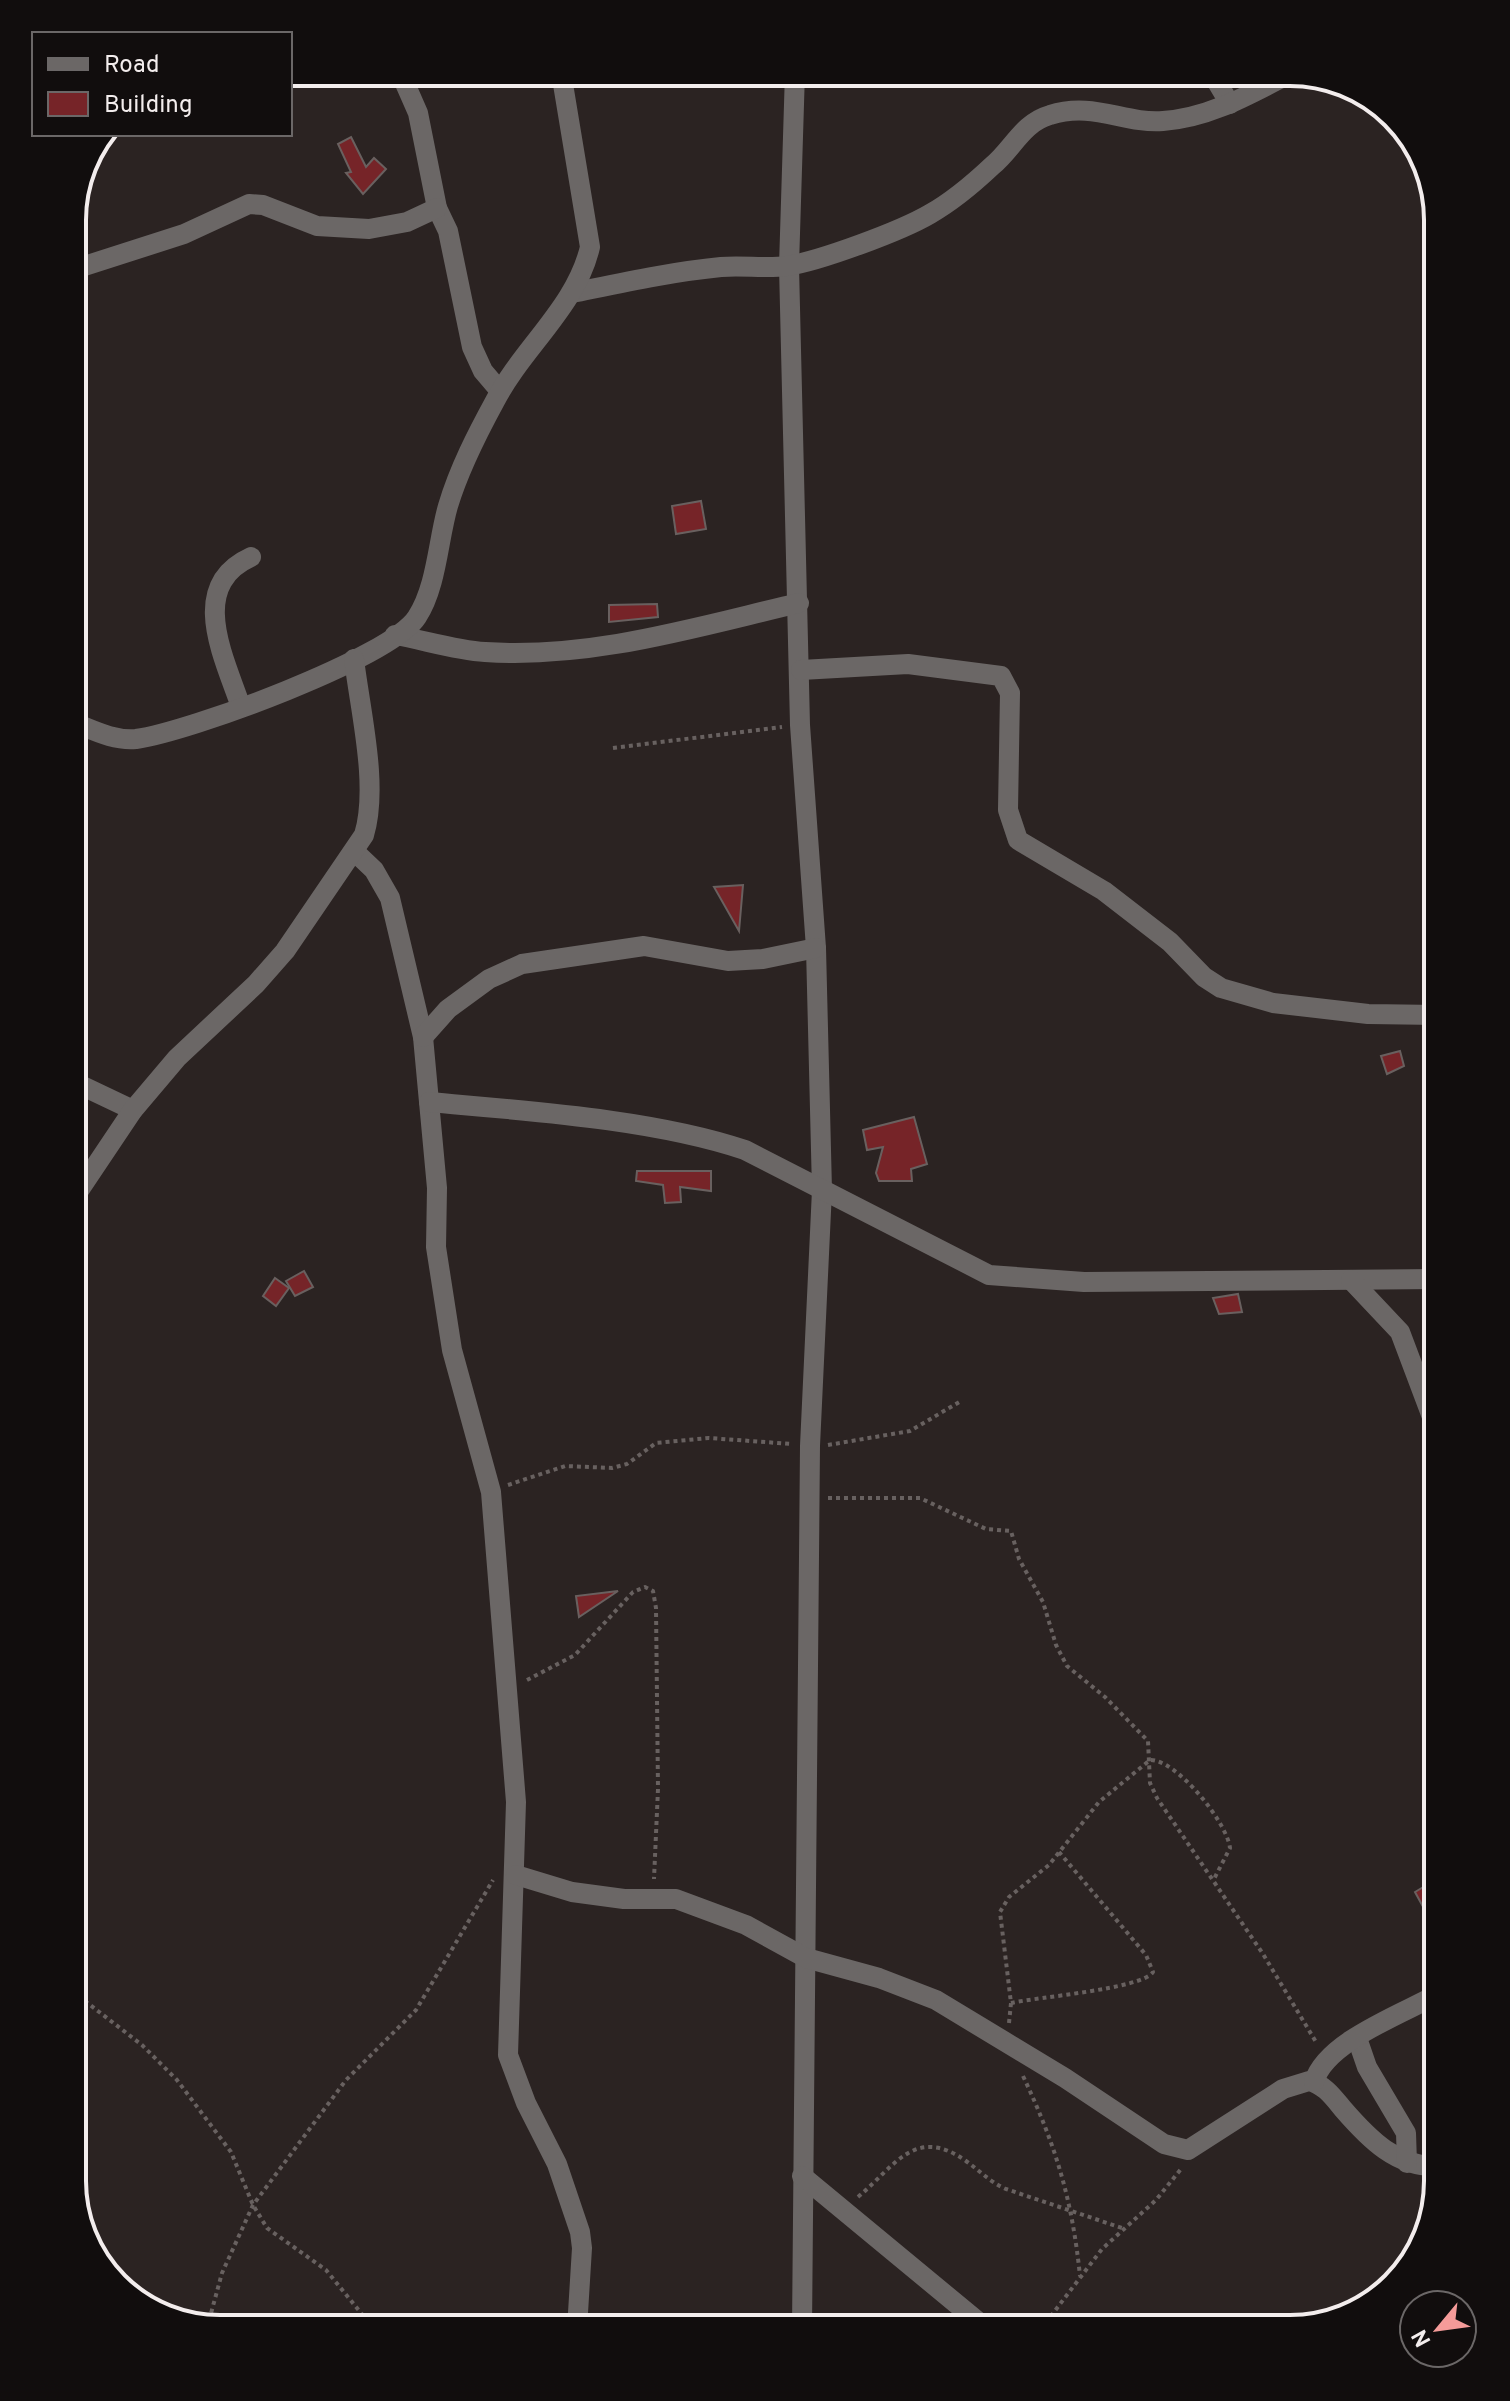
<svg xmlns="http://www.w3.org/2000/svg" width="1510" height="2401" font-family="Overpass,sans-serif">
<rect width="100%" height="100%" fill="#2b2322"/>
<g fill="#762428" stroke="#69605f" stroke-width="2">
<path d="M351 137 366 167 374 158 386 169 363 194 346 173 351 172 338 144Z"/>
<path d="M701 501 706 529 676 534 672 506Z"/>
<path d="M657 604 658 617 609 622V605Z"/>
<path d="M743 885 739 931 714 887Z"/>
<path d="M1400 1051 1404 1066 1387 1074 1381 1056Z"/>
<path d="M914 1117 927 1164 911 1169 912 1181H879L876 1173 883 1147 867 1150 863 1130Z"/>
<path d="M637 1171H711V1191L680 1187 681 1202 665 1203 663 1185 636 1181Z"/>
<path d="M304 1271 313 1287 295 1296 286 1281Z"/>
<path d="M275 1278 289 1288 276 1306 263 1296Z"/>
<path d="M1238 1294 1242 1312 1219 1314 1213 1298Z"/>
<path d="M618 1591 579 1617 576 1596Z"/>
<path d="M1430 1883 1438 1896V1934L1415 1892Z"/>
</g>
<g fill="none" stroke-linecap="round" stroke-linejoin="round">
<g stroke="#686160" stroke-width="4" stroke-dasharray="4 4" stroke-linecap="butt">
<path d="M613 748 782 727"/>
<path d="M828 1445 910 1431 961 1401"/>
<path d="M508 1485 565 1466 612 1468 627 1464 656 1443 709 1438 792 1444"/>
<path d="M828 1498H920L986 1529 1011 1531 1019 1559 1043 1602 1056 1645 1067 1666 1105 1697 1148 1741 1150 1783 1157 1798 1263 1954 1316 2042"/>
<path d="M527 1680 575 1655 633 1592 645 1587 653 1591 656 1608 658 1789 654 1879"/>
<path d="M72 1991 142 2045 177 2080 231 2152 253 2205 267 2228 326 2270 374 2329"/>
<path d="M1011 2003C1037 1997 1142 1989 1153 1972L1146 1955 1059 1852"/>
<path d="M1009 2023 1011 2003 1000 1912 1009 1897 1049 1865 1099 1802 1150 1760C1176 1759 1227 1822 1230 1848L1213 1881"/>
<path d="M1023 2076C1056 2146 1072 2199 1080 2276"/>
<path d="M858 2197C895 2166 915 2125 966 2161 980 2171 990 2182 1006 2189L1122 2228"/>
<path d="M207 2328 222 2273 253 2205 346 2080 416 2010 493 1880"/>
<path d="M1041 2329 1102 2249 1156 2200 1181 2169"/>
</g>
<g stroke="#6b6766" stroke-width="20">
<path d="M400 72 418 113 437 208 448 231 472 347 483 371 500 391"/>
<path d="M795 72 789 266 800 725 816 948 822 1190 810 1446 802 2329"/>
<path d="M1211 72 1230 104"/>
<path d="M72 270 184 234 249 204 263 205 317 226 369 229 407 222 437 208"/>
<path d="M572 293C621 283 670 272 721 267 743 265 766 269 787 266 820 261 901 231 930 214 951 202 974 183 992 166 1013 149 1022 123 1050 115 1093 101 1124 124 1163 121 1210 118 1252 93 1293 72"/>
<path d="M395 635C424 640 455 650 485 652 592 659 696 627 799 603"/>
<path d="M801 670 908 664 1001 676 1010 693 1008 810 1018 840 1104 891 1170 942 1204 977 1221 988 1273 1003 1368 1014 1438 1015"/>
<path d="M241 707C224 657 187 586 251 557"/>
<path d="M72 722C93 730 113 741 136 739 188 732 391 658 417 617 437 586 438 540 448 506 459 469 477 434 495 401 523 347 576 307 590 247L561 72"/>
<path d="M354 851 374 870 390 898 423 1037 437 1188 436 1247 452 1350 491 1492 516 1802 508 2055 526 2103 557 2164 580 2232 582 2248 577 2329"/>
<path d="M423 1037 448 1009 489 979 522 964 644 946 728 961 763 959 816 948"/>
<path d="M72 1081 133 1110"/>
<path d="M429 1102C527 1111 653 1119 745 1150L989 1275 1084 1282 1438 1279"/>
<path d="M72 1201 133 1110 177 1058 256 984 285 951 364 835C379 786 360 710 354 659"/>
<path d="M1351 1280 1400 1332 1438 1433"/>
<path d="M516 1875 572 1892 624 1899H676L746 1925 806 1958 879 1978 936 2000 1065 2078 1164 2144 1188 2150 1283 2089 1309 2081C1325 2085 1333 2097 1343 2109 1369 2139 1397 2168 1438 2166"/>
<path d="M1357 2038 1367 2067 1406 2133 1407 2163"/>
<path d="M1314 2082C1325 2042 1402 2014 1438 1994"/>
<path d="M802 2176 987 2329"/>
</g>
</g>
<path d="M0 0H1510V2401H0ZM220 86H1290A134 134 0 0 1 1424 220V2181A134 134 0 0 1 1290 2315H220A134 134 0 0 1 86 2181V220A134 134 0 0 1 220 86Z" fill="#110d0d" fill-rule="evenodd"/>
<path fill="none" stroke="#f3eded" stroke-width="4" d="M220 86H1290A134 134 0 0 1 1424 220V2181A134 134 0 0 1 1290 2315H220A134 134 0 0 1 86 2181V220A134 134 0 0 1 220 86Z"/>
<rect x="32" y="32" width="260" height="104" fill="#110d0d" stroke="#6b6767" stroke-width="2"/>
<rect x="48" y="58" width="40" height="12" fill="#6b6766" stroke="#6b6767" stroke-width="2"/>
<text x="104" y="72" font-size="24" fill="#f3eded">Road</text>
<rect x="48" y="92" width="40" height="24" fill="#762428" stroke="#6b6767" stroke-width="2"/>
<text x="104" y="112" font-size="24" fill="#f3eded">Building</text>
<g transform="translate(1438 2329) rotate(241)"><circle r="38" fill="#110d0d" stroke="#6b6767" stroke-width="2"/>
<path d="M0-6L14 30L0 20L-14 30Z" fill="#f59b99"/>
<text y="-12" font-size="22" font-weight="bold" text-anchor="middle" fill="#f3eded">N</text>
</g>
</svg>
